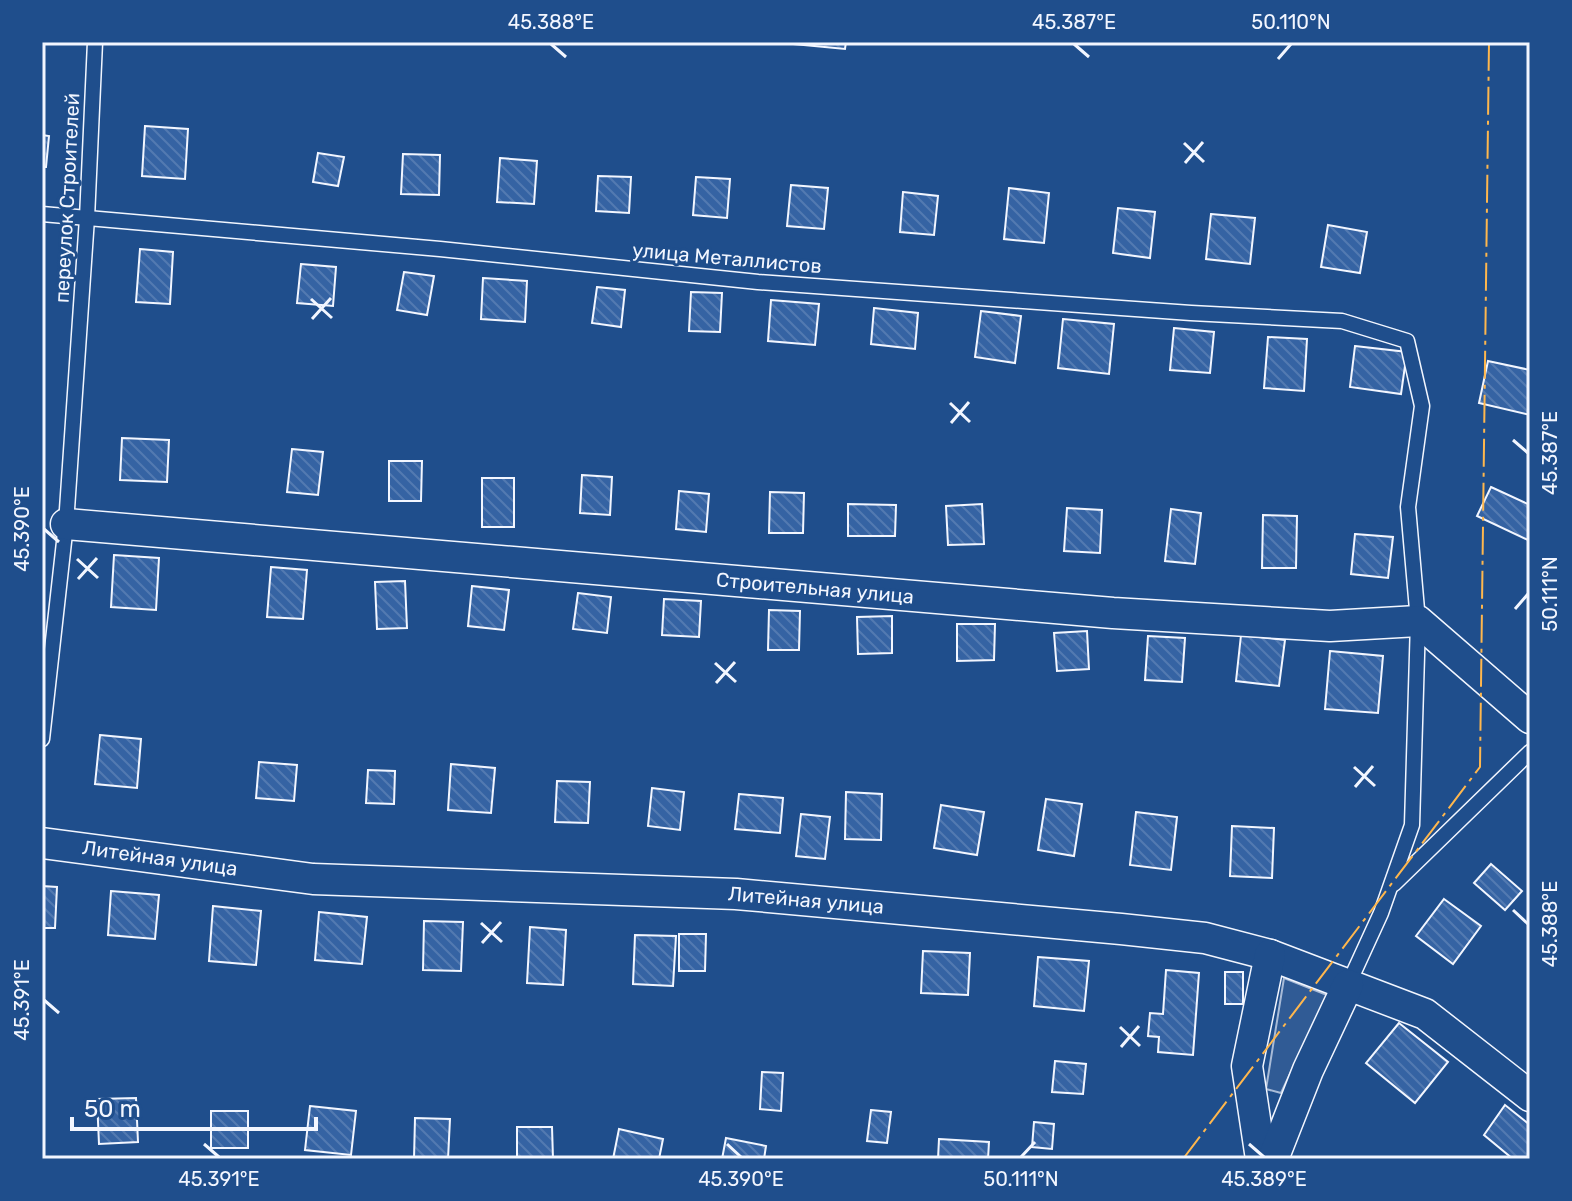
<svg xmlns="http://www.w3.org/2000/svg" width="1572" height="1201" font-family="Rubik,sans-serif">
<defs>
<pattern id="building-back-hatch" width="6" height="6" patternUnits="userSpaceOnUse" patternTransform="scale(2)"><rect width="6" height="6" fill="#3563a3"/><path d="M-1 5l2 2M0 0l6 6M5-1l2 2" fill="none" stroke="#537ab1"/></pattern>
</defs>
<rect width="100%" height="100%" fill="#1f4e8c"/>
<path fill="#305b95" stroke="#a8bbd7" stroke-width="2" d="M1284 978 1327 995 1281 1093 1266 1089Z"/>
<g fill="url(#building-back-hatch)" stroke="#f2f6ff" stroke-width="2">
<path d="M794 42H846L845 49 794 44Z"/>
<path d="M145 126 188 129 185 179 142 176Z"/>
<path d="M42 135 49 136 46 167H42Z"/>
<path d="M318 153 344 157 338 186 313 182Z"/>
<path d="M403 154 440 155 439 195 401 194Z"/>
<path d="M500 158 537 161 534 204 497 202Z"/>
<path d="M598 176 631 177 629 213 596 211Z"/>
<path d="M696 177 730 179 727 218 693 215Z"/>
<path d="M791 185 828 188 824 229 787 226Z"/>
<path d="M1009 188 1049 193 1044 243 1004 239Z"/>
<path d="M903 192 938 196 934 235 900 232Z"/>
<path d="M1118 208 1155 212 1150 258 1113 253Z"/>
<path d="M1211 214 1255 218 1250 264 1206 259Z"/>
<path d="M1328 225 1367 232 1360 273 1321 267Z"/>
<path d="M140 249 173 252 170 304 136 302Z"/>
<path d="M301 264 336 267 333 306 297 303Z"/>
<path d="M404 272 434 276 427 315 397 310Z"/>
<path d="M483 278 527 281 525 322 481 319Z"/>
<path d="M597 287 625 290 621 327 592 323Z"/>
<path d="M691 292 722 293 720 332 689 331Z"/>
<path d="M771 300 819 304 815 345 768 341Z"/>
<path d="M874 308 918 313 915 349 871 344Z"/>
<path d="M981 311 1021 316 1015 363 975 357Z"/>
<path d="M1063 319 1114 324 1109 374 1058 368Z"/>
<path d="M1174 328 1214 332 1210 373 1170 370Z"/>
<path d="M1268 337 1307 339 1304 391 1264 388Z"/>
<path d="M1355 346 1407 352 1401 394 1350 387Z"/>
<path d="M1488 361 1530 370V415L1479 403Z"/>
<path d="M122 438 169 440 167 482 120 480Z"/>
<path d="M292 449 323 452 318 495 287 492Z"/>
<path d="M389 461H422L421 501H389Z"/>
<path d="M582 475 612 477 610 515 580 513Z"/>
<rect x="482" y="478" width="32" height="49"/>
<path d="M1491 487 1530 505V541L1477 516Z"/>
<path d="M679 491 709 494 706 532 676 529Z"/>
<path d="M770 492 804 493 803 533H769Z"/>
<path d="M848 504 896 505 895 536H848Z"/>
<path d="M982 504 984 544 948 545 946 506Z"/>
<path d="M1067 508 1102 510 1100 553 1064 551Z"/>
<path d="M1171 509 1201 513 1195 564 1165 561Z"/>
<path d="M1263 515 1297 516 1296 568H1262Z"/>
<path d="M1355 534 1393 537 1388 578 1351 574Z"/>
<path d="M114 555 159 558 156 610 111 607Z"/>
<path d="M271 567 307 570 303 619 267 617Z"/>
<path d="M405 581 407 628 377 629 375 582Z"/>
<path d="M472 586 509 590 504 630 468 626Z"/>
<path d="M578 593 611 597 607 633 573 629Z"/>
<path d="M664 599 701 601 699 637 662 635Z"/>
<path d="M769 610 800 611 799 650H768Z"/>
<path d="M892 616V653L858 654 857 617Z"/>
<path d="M957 624H995L994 660 957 661Z"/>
<path d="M1087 631 1089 669 1057 671 1054 633Z"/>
<path d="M1241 635 1285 640 1279 686 1236 681Z"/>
<path d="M1148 636 1185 638 1182 682 1145 680Z"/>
<path d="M1330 651 1383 656 1378 713 1325 709Z"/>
<path d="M100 735 141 739 137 788 95 784Z"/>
<path d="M259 762 297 765 294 801 256 798Z"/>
<path d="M451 764 495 768 491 813 448 810Z"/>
<path d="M368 770 395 771 394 804 366 803Z"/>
<path d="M557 781 590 782 588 823 555 822Z"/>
<path d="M652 788 684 792 680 830 648 826Z"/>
<path d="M846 792 882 794 881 840 845 839Z"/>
<path d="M739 794 783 798 780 833 735 829Z"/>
<path d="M1046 799 1082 804 1074 856 1038 850Z"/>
<path d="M941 805 984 812 977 855 934 848Z"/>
<path d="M1136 812 1177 817 1171 870 1130 865Z"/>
<path d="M801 814 830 817 825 859 796 856Z"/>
<path d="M1232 826 1274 828 1272 878 1230 876Z"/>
<path d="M1491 864 1522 891 1505 910 1474 883Z"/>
<path d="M42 886 57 887 55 928H42Z"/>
<path d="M111 891 159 895 155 939 108 935Z"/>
<path d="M1444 899 1481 926 1453 964 1416 936Z"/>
<path d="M213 906 261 911 256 965 209 961Z"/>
<path d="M319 912 367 917 362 964 315 960Z"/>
<path d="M424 921 463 922 461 971 423 970Z"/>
<path d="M530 927 566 930 563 985 527 983Z"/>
<path d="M679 934H706L705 971H679Z"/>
<path d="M635 935 676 936 673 986 633 984Z"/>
<path d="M923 951 970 953 968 995 921 993Z"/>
<path d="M1038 957 1089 961 1084 1011 1034 1006Z"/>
<path d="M1166 970 1199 973 1193 1055 1158 1052 1159 1037 1148 1036 1150 1013 1163 1014Z"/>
<rect x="1225" y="972" width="18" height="32"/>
<path d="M1399 1023 1448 1062 1415 1103 1366 1063Z"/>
<path d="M1055 1061 1086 1064 1083 1094 1052 1092Z"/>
<path d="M762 1072 783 1073 781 1111 760 1109Z"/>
<path d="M136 1098 138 1142 99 1144 97 1099Z"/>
<path d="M1505 1105 1530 1125V1159H1513L1484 1135Z"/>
<path d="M310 1106 356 1111 351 1155 305 1150Z"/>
<path d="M871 1110 891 1112 887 1143 867 1141Z"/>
<rect x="211" y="1111" width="37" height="37"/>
<path d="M415 1118 450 1119 448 1159H414Z"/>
<path d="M1034 1122 1054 1124 1052 1149 1032 1147Z"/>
<path d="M517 1127H552L553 1159H517Z"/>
<path d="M619 1129 663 1139 659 1159H613Z"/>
<path d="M726 1138 766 1146 764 1159H722Z"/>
<path d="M939 1139 989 1142 988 1159H938Z"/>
</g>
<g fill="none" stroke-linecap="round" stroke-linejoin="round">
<g stroke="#f2f6ff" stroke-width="17">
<g id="service">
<path d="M42 214 440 249 758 282 1191 313 1342 321 1407 341 1422 406 1408 507 1418 621 1412 825 1381 913 1348 985"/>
<path d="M42 739 66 524 87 218 95 42"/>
<path d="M1394 884 1530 752"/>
</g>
</g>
<g stroke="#f2f6ff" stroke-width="33">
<g id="minor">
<path d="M66 524 1113 613 1330 626 1418 621 1530 718"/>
<path d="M42 843 313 879 736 894 1121 929 1205 938 1270 955 1425 1014 1530 1096"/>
<path d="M1261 1159 1247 1066 1270 955"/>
<path d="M1273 1159 1308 1070 1348 985"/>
</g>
</g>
<use href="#service" stroke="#1f4e8c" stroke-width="14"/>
<use href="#minor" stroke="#1f4e8c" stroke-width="30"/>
<path stroke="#ffb74d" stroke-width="2" stroke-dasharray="28 6 4 6" stroke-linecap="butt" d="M1183 1159 1480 767 1489 42"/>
</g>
<path fill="none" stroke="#f2f6ff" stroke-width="3" d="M551 44 566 57M1074 44 1089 57M1278 59 1291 44M1184 143 1204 162M1185 163 1203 142M311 299 332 318M312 319 331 298M950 403 970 422M951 423 969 402M1513 440 1528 453M44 529 59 542M77 559 98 578M78 579 97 558M1515 609 1528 594M715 663 736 682M716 683 735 662M1354 767 1375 786M1355 787 1373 766M1513 910 1528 924M481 923 502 942M482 943 501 922M44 1000 59 1013M1120 1027 1140 1046M1121 1047 1139 1026M204 1144 219 1157M727 1144 741 1157M1249 1144 1264 1157M1021 1157 1035 1142"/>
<g text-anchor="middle" stroke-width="6" stroke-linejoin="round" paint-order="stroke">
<g font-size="20" fill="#f2f6ff" stroke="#1f4e8c">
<text transform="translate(67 198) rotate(-87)" y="7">переулок Строителей</text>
<text transform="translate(727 258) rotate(5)" y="7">улица Металлистов</text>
<text transform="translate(815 588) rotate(5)" y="7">Строительная улица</text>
<text transform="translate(160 858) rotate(8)" y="7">Литейная улица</text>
<text transform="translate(806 900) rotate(5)" y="7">Литейная улица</text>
</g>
</g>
<rect width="1572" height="1201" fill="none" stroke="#1f4e8c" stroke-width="88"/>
<path d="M72 1117v12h244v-12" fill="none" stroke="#f2f6ff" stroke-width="4"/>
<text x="84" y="1117" font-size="24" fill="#f2f6ff" stroke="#1f4e8c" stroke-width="6" paint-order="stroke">50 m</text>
<rect x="44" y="44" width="1484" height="1113" fill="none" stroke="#f2f6ff" stroke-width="3"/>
<g font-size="20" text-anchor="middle" fill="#f2f6ff">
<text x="551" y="29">45.388°E</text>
<text x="1074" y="29">45.387°E</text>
<text x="1291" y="29">50.110°N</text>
<text transform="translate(1550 453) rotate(-90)" y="7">45.387°E</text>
<text transform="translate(22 529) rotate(-90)" y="7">45.390°E</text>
<text transform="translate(1550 594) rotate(-90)" y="7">50.111°N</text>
<text transform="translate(1550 924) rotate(-90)" y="7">45.388°E</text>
<text transform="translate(22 1000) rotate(-90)" y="7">45.391°E</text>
<text x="219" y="1186">45.391°E</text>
<text x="741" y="1186">45.390°E</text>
<text x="1021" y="1186">50.111°N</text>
<text x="1264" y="1186">45.389°E</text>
</g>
</svg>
